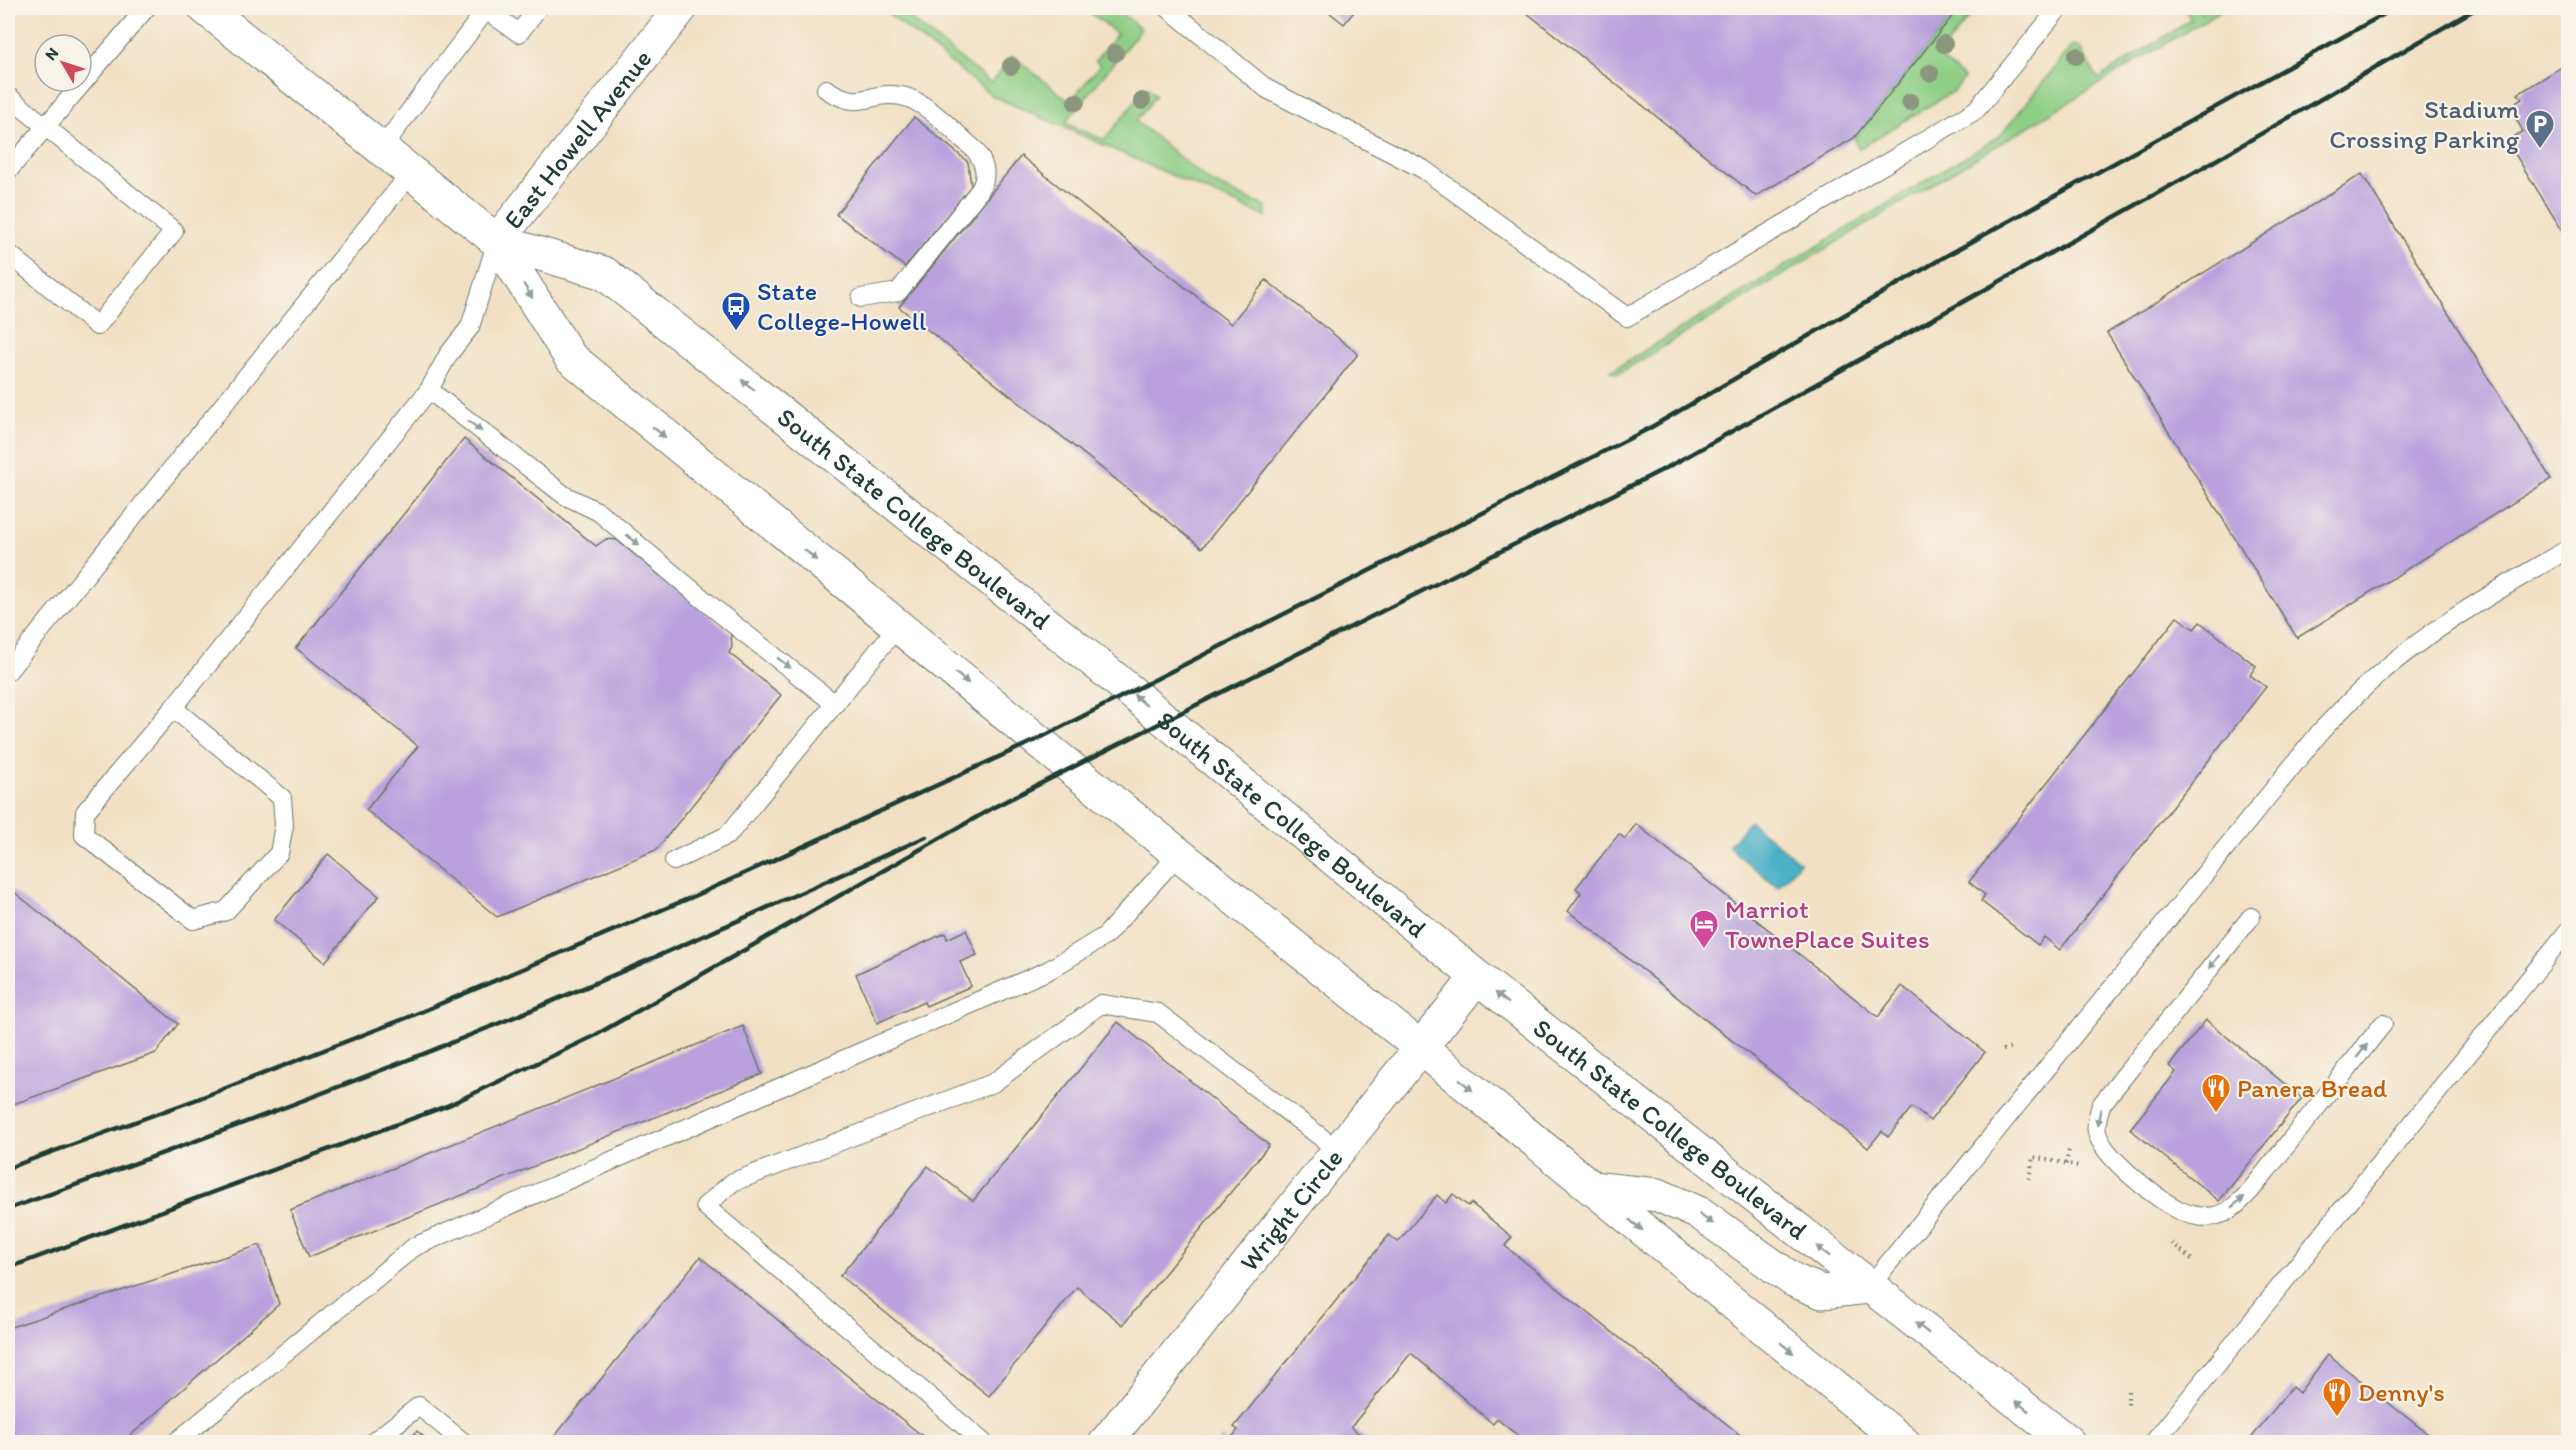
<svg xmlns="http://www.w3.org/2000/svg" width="2576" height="1450" font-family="Itim,sans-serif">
<rect width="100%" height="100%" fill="#f7f3e8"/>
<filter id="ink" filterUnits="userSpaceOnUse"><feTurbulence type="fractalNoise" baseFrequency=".0167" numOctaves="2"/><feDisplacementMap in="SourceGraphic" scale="12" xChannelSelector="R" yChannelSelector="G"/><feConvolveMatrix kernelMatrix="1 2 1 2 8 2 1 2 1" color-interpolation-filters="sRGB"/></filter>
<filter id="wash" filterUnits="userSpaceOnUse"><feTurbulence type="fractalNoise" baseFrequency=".008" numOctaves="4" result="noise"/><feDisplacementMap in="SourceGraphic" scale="24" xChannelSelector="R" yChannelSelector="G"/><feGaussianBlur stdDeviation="1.35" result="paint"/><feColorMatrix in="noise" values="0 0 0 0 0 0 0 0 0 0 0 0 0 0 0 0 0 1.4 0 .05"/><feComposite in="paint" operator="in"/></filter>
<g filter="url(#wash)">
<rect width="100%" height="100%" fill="#f2e0c4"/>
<g fill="#8ece85" stroke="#56865c" stroke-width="1.5">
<path d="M881 8H897L991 83 1013 56 1070 102 1100 65 1095 61 1117 34 1085 8H1115L1141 29 1065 123 1104 140 1147 87 1156 95 1136 121 1210 182 1266 207V217L993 96Z"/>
<path d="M1959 8H1977L1938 56 1964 78 1955 90 1859 149 1854 138Z"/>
<path d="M2184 8H2199L2202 13 2211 8H2225L1618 374 1611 371 2000 136 2071 47 2078 46 2081 50 2098 79 2191 20Z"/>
</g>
<path fill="#49b1c8" stroke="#34777e" stroke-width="1.5" d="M1749 821 1800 862 1778 887 1728 847Z"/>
<g id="blocks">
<g fill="#b8a1dd">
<path d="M1324 8H1357L1344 24Z"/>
<path d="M1521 8H1959L1854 138 1756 196Z"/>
<path d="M2568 63V240L2507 141 2523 131 2509 107 2522 99 2518 94Z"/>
<path d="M914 117 968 162 971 186 905 267 836 214Z"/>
<path d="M1021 156 1231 324 1266 280 1358 354 1202 548 899 307Z"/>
<path d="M2362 174 2551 479 2297 638 2107 333Z"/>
<path d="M464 439 596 546 606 539 617 540 731 634 732 647 729 653 781 695 656 850 497 917 366 810 418 746 296 648Z"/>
<path d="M2177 617 2194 629 2200 622 2256 666 2250 675 2266 687 2060 950 2044 937 2038 945 1981 901 1985 895 1969 882Z"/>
<path d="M1636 824 1878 1017 1902 986 1985 1052 1930 1121 1912 1107 1888 1137 1882 1131 1868 1148 1568 911 1581 893 1576 888 1619 834 1625 839Z"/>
<path d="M328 854 379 896 325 962 274 920Z"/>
<path d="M8 887 178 1024 156 1053 8 1106Z"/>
<path d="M966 930 977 955 960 962 971 986 926 1006 924 1002 877 1023 856 974 945 933 947 939Z"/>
<path d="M2206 1020 2302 1098 2219 1201 2130 1129 2176 1072 2169 1066Z"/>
<path d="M1118 1022 1269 1145 1123 1325 1077 1287 989 1396 840 1276 928 1166 973 1201Z"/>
<path d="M743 1026 762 1074 309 1257 290 1210Z"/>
<path d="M1453 1194 1468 1206 1471 1203 1512 1237 1505 1246 1749 1442H1526L1497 1419 1493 1424 1411 1353 1351 1427 1370 1442H1218L1222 1438 1228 1442 1238 1430 1234 1427 1389 1235 1398 1242 1437 1195 1446 1203Z"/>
<path d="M260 1245 279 1304 123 1442H8V1328Z"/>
<path d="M700 1257 794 1333 930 1442H550Z"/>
<path d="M2328 1355 2438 1442H2248L2292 1387 2299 1393Z"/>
<path d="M417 1431 430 1442H408Z"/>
</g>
</g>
</g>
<g filter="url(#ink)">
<use href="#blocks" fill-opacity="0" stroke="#697666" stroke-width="1.5"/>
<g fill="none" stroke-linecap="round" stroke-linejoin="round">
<g stroke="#697666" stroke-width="20">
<g id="lane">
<path d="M1168 8 1267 89 1423 169 1627 317 1976 110 2059 8"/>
<path d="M486 10 519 33 538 8"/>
<path d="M826 89C863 113 868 90 901 96 924 99 957 135 975 150 985 164 988 175 980 190L898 292 861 298"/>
<path d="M8 96 174 231 97 326 8 253"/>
<path d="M381 149 486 10 483 8"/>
<path d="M8 171 146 8"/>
<path d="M429 390 564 495 599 512 728 620 835 704"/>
<path d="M8 671 411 173"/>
<path d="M173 708 282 798 284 825 279 853 226 911 193 920 84 835 85 812 173 708 429 390 448 355 470 327 497 241"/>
<path d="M674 861 728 835 898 626"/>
<path d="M2251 917 2101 1105C2099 1113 2095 1122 2097 1132 2102 1157 2159 1201 2183 1212 2192 1216 2205 1218 2214 1216 2230 1213 2241 1201 2251 1190L2383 1024"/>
<path d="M1869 1287 2321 731C2339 712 2357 693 2377 676 2434 626 2503 587 2568 549"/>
<path d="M176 1442 414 1247 1049 970 1105 936 1179 854"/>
<path d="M373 1442 419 1406 463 1442"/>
<path d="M983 1442 705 1206 733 1182 993 1083 1101 1004 1158 1013 1339 1151"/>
<path d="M2154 1442 2568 931"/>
</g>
</g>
<g stroke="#697666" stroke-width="35">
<g id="street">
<path id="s1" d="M1106 1442 1477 977"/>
</g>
</g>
<g stroke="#697666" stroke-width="35">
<g id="secondary">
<path id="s2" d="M497 241 681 8"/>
</g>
</g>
<g stroke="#697666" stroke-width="35">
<g id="primary">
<path d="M205 8 497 241 570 357 1071 768 1421 1048 1903 1442"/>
<path id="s3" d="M497 241 604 273 1096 663 1477 977 2068 1442"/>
<path d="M1591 1188 1658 1195 1701 1214 1793 1280 1822 1292 1869 1287"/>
</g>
</g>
<g stroke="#697666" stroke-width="4" stroke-dasharray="1.5 4.5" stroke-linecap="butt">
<path d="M2003 1050 2010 1048"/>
<path d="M2066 1164 2069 1149"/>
<path d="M2029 1179 2033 1157 2079 1166"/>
<path d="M2172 1243 2195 1262"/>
<path d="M2128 1391V1409"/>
</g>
<use href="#lane" stroke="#fff" stroke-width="18"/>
<use href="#street" stroke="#fff" stroke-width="33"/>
<use href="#secondary" stroke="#fff" stroke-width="33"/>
<use href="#primary" stroke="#fff" stroke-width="33"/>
<g stroke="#1f3d34" stroke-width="4.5">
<path d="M8 1168 195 1100 409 1017 697 895 1038 739 1648 429 1946 256 2395 8"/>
<path d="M8 1209C147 1160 285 1108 423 1054 593 987 759 911 926 837"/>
<path d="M8 1268 449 1105 594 1036 998 805 1668 467 2204 167 2477 8"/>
</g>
</g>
<g fill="#8a967e">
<circle cx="1944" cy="44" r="9"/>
<circle cx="1115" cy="53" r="9"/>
<circle cx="2076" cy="56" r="9"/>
<circle cx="1011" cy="66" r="9"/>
<circle cx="1930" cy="73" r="9"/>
<circle cx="1142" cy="101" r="9"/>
<circle cx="1076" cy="102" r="9"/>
<circle cx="1910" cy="102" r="9"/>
</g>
<defs><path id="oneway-solid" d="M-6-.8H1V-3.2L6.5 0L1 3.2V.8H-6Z" transform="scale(1.5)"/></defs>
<g fill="#8f9e9a">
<use href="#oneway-solid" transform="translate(528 291) rotate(58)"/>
<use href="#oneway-solid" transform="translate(748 385) rotate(-142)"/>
<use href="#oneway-solid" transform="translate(475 426) rotate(38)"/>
<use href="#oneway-solid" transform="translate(659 432) rotate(39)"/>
<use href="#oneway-solid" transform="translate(633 540) rotate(40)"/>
<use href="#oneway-solid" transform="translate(811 555) rotate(39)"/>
<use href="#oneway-solid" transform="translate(784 663) rotate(38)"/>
<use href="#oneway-solid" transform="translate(962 678) rotate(39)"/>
<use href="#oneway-solid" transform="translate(1140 700) rotate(-139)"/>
<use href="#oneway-solid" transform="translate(2214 962) rotate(129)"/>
<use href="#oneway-solid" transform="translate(1502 998) rotate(-141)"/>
<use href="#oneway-solid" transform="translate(2362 1051) rotate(-52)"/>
<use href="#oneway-solid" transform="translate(1466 1085) rotate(39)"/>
<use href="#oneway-solid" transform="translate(2099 1117) rotate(101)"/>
<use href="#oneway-solid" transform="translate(2238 1202) rotate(-40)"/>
<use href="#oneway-solid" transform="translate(1706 1219) rotate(34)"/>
<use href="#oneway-solid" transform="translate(1636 1225) rotate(39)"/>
<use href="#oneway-solid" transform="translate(1823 1251) rotate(-142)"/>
<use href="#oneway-solid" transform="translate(1922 1328) rotate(-142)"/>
<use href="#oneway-solid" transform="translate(1787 1348) rotate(39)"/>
<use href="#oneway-solid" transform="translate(2022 1406) rotate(-142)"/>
</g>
</g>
<defs>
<g id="parking-pin" transform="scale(1.5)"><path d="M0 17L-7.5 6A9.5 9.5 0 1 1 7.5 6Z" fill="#5c6f8a" stroke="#f7f3e8"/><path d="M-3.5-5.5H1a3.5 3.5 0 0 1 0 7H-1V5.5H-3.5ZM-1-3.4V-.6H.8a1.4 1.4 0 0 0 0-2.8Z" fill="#fff"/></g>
<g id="bus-pin" transform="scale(1.5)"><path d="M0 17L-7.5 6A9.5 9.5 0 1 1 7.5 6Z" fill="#1a4fb4" stroke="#f7f3e8"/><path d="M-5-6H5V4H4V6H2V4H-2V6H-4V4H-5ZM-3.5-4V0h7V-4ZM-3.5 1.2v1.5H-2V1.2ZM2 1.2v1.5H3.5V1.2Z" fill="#fff"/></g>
<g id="hotel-pin" transform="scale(1.5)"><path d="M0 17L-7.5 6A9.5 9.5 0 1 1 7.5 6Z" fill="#d1479c" stroke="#f7f3e8"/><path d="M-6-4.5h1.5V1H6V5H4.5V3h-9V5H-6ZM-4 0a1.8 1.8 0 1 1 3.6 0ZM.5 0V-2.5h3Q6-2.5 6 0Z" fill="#fff"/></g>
<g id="restaurant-pin" transform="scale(1.5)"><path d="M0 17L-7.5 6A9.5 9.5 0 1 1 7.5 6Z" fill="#e8710a" stroke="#f7f3e8"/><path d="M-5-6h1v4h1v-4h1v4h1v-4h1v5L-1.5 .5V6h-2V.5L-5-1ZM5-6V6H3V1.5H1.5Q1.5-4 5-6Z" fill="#fff"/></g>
</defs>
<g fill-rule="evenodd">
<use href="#parking-pin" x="2540" y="124"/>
<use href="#bus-pin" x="736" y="306"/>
<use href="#hotel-pin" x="1704" y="924"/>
<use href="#restaurant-pin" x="2216" y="1088"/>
<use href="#restaurant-pin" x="2337" y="1392"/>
</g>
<g text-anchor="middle" stroke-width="4.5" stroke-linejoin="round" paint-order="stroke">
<g font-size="26" fill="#4e5e75" stroke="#f7f3e8" text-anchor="end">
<text x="2519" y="118">Stadium<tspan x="2519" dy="30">Crossing Parking</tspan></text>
</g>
<g font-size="26" fill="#1f3d34" stroke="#f7f3e8">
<text dy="9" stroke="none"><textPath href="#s2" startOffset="130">East Howell Avenue</textPath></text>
<text dy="9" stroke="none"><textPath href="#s3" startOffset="507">South State College Boulevard</textPath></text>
<text dy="9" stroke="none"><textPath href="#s3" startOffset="993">South State College Boulevard</textPath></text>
<text dy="9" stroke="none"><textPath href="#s3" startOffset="1479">South State College Boulevard</textPath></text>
<text dy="9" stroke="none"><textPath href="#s1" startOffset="297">Wright Circle</textPath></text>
</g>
<g font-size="26" fill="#164399" stroke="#f7f3e8" text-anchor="start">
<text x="757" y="300">State<tspan x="757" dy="30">College-Howell</tspan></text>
</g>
<g font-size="26" fill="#b23c85" stroke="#f7f3e8" text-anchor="start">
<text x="1725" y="918">Marriot<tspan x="1725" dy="30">TownePlace Suites</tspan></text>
</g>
<g font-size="26" fill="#c56008" stroke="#f7f3e8" text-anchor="start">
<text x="2237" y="1097">Panera Bread</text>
<text x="2358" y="1401">Denny's</text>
</g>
</g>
<rect width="2576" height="1450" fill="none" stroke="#f7f3e8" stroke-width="30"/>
<g transform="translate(63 63) rotate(309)"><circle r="28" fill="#f7f3e8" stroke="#a1aaa0" stroke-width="1.5"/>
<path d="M0-4.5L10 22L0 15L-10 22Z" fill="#d1495b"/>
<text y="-9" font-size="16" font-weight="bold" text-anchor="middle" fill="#1f3d34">N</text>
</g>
</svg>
